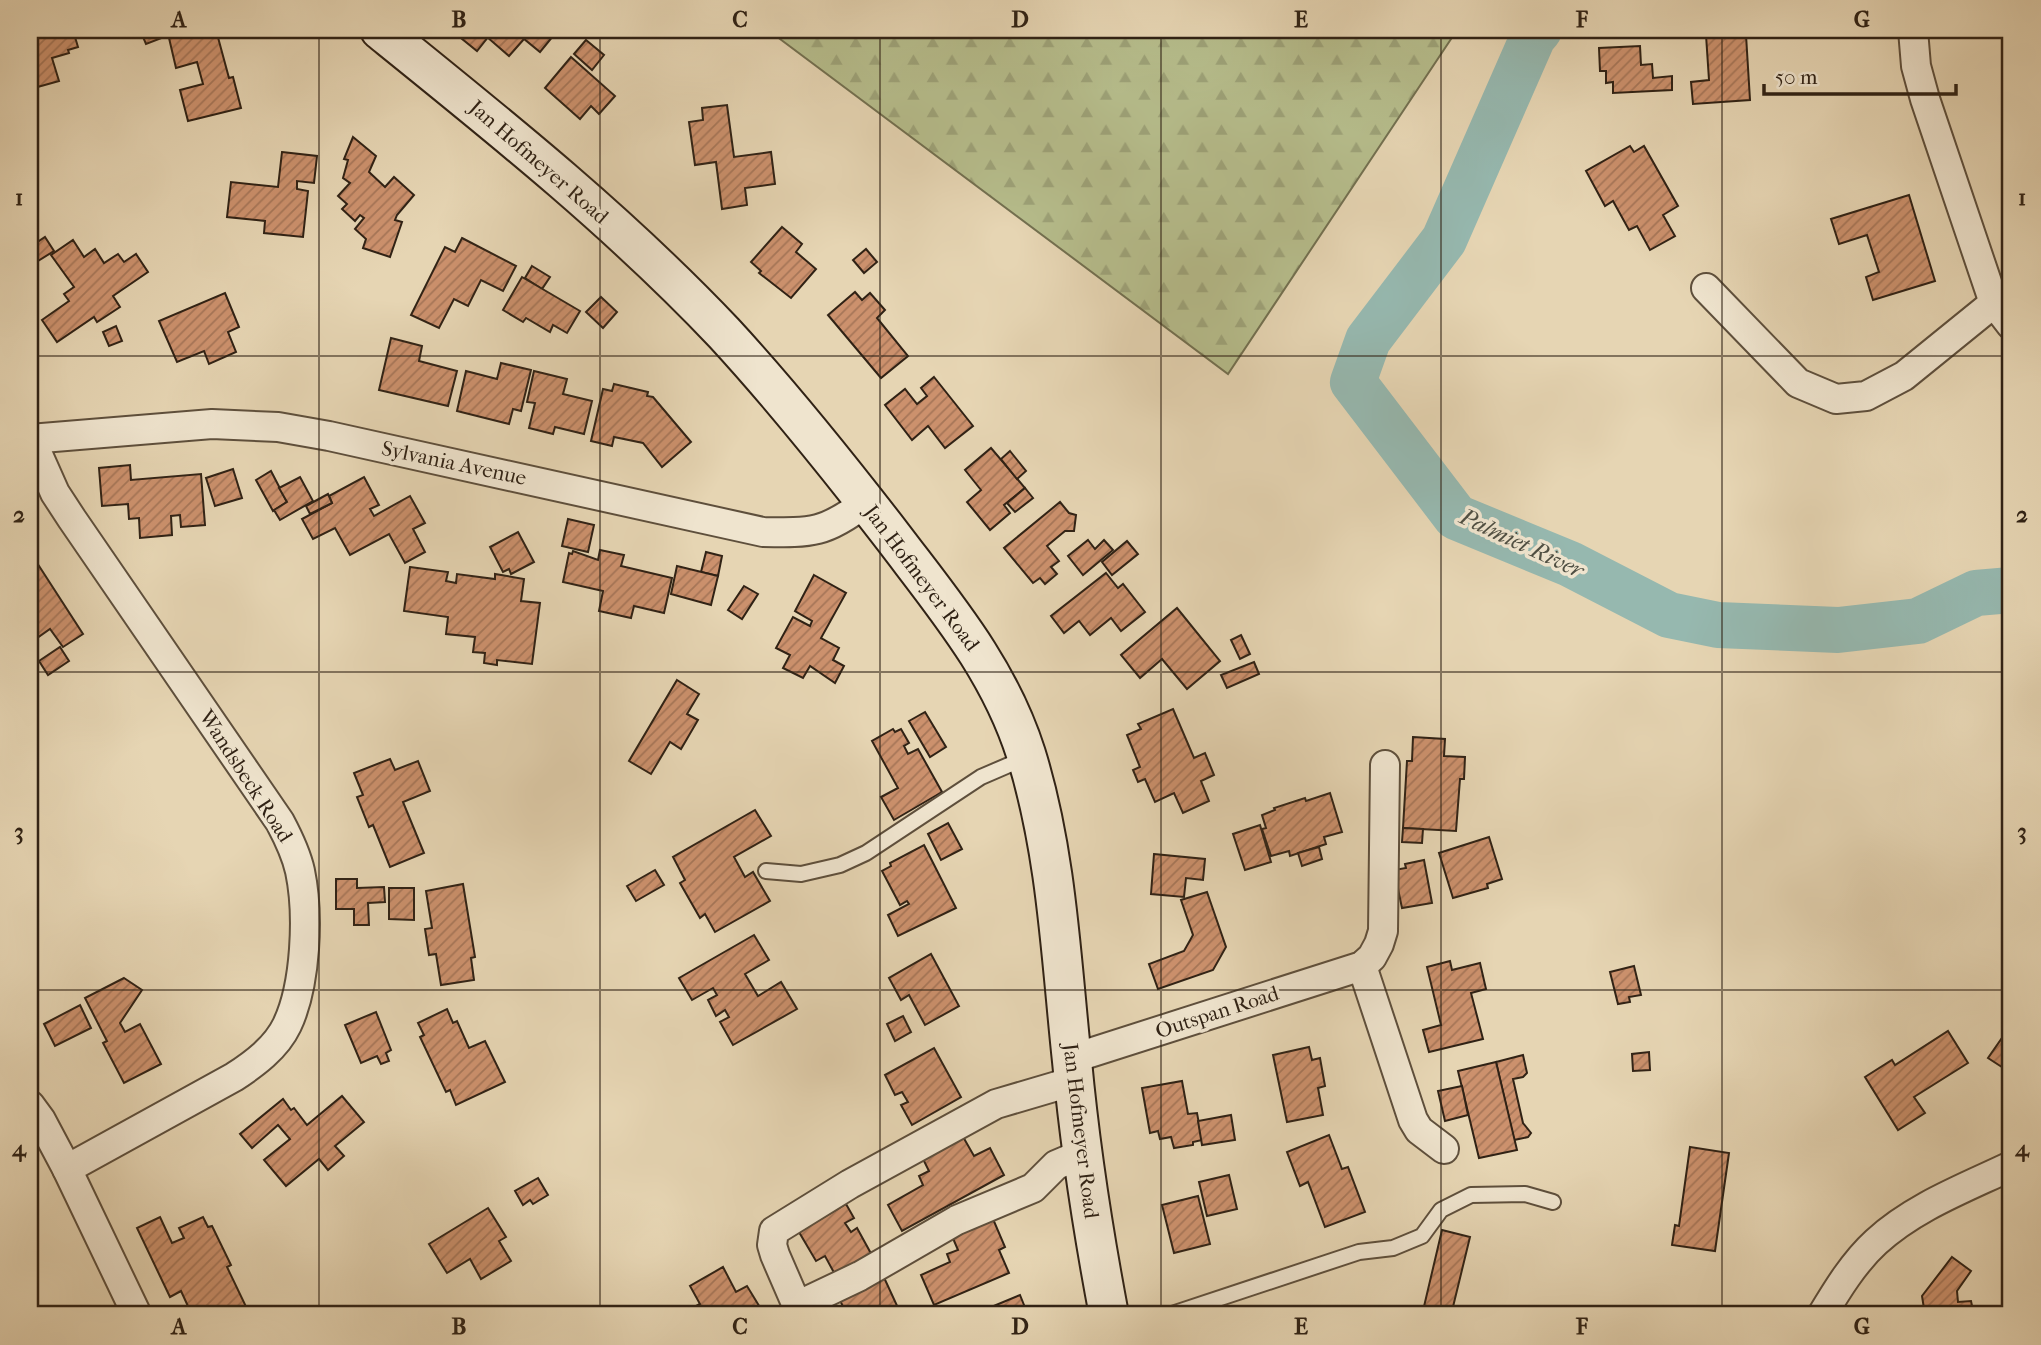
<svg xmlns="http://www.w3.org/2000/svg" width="2041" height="1345" font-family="'IM FELL French Canon',serif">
<defs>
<pattern id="forest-firs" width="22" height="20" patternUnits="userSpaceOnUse" patternTransform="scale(1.75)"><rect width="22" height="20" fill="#b6bd8c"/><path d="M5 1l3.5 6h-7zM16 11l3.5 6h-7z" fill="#9da278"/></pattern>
<pattern id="building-hatch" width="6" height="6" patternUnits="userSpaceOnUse" patternTransform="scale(1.75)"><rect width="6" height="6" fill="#cc916d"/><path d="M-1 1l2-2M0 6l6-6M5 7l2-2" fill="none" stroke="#a67658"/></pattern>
</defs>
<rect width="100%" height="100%" fill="#e6d5b3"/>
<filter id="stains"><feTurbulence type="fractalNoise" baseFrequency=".00286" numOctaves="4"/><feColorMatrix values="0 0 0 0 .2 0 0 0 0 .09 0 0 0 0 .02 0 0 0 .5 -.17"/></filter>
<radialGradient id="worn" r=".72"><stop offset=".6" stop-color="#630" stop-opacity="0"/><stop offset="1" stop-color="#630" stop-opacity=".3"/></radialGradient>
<path fill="url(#forest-firs)" stroke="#737050" stroke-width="2" d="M768 30H1457L1228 374Z"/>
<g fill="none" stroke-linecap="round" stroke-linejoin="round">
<path stroke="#96b8af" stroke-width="46" d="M1539 30 1533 37 1444 240 1368 340 1353 382 1456 517 1570 564 1669 615 1718 625 1838 630 1918 621 1976 593 2011 590"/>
</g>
<g fill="url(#building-hatch)" stroke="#302215" stroke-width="2">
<path d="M30 30H38L40 35H43L41 30H85L86 34 75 37 78 47 68 50 69 53 52 58 59 81 34 88 30 75Z"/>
<path d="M140 30H170L172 34 146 44Z"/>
<path d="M216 30 229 78 233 77 241 108 188 121 180 90 203 84 197 62 176 68 169 38 193 32 194 35Z"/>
<path d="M451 30H490L492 32 477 51Z"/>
<path d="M490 30H558L540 52 524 39 509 56 487 37 492 32Z"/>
<path d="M1737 32V36L1746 35 1750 100 1693 104 1691 82 1709 80 1706 35Z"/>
<path d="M586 40 604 55 592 70 574 54Z"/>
<path d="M1640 46 1641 65 1652 64 1653 78 1672 76V90L1613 93V82L1606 83V71H1600L1599 48Z"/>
<path d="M571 57 615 96 599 114 591 106 580 119 545 88Z"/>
<path d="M727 105 734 157 771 152 775 184 745 188 747 205 722 209 716 162 695 165 689 122 703 120 702 108Z"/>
<path d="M353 137 376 156 369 172 385 187 394 177 414 195 397 215 395 220 402 222 390 257 363 248 366 239 355 229 364 218 360 215 355 221 342 209 347 204 338 196 350 183 343 178 348 160 344 159Z"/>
<path d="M1630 146 1634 152 1644 146 1678 206 1663 215 1675 236 1650 250 1637 226 1629 230 1613 201 1605 206 1586 171Z"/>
<path d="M282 152 317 156 314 183 297 181V189L308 191 303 237 264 233 265 221 227 217 231 182 278 187Z"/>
<path d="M1909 195 1935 281 1873 300 1866 277 1879 272 1867 235 1839 244 1831 219Z"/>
<path d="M782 227 802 244 796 252 816 269 791 298 759 273 761 271 751 262Z"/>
<path d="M45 237 54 251 30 266V247Z"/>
<path d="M462 238 516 266 503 291 481 280 468 306 454 299 439 328 411 315 445 247 455 252Z"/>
<path d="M73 240 84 257 95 249 104 263 118 254 124 262 136 254 148 272 113 296 120 307 97 322 94 317 57 342 42 320 69 301 64 294 74 287 51 255Z"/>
<path d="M866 249 877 262 864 273 853 260Z"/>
<path d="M532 266 550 277 542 289 525 278Z"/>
<path d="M522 277 580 311 567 333 553 325 550 332 526 318 523 322 503 310Z"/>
<path d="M855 292 862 300 870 293 885 310 877 318 908 356 881 378 828 315Z"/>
<path d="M225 293 239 327 228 332 236 352 209 364 204 351 177 362 159 321Z"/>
<path d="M601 297 617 312 603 328 586 312Z"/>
<path d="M116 326 122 341 109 346 103 332Z"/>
<path d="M391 338 422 346 419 361 457 371 448 406 379 390Z"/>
<path d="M501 363 531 370 521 411 513 409 509 424 457 411 466 371 497 379Z"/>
<path d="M534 371 567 379 563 394 592 401 584 434 555 427 553 434 529 428 535 403 527 402Z"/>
<path d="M934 377 973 426 945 448 928 426 912 440 885 405 905 389 917 404 927 396 921 388Z"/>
<path d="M614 384 648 392 647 396 653 397 691 442 662 467 643 443 614 437 612 446 591 441 603 389 612 391Z"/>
<path d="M991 448 1025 488 1004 505 1010 513 990 530 967 502 981 490 965 470Z"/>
<path d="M1010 451 1026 471 1017 479 1001 459Z"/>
<path d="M130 465 131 480 201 474 205 525 181 527 180 515 171 516 172 535 140 538 139 518 129 519 128 504 102 506 99 468Z"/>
<path d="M233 469 242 498 215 506 206 478Z"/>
<path d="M271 471 287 502 273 511 256 480Z"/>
<path d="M300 477 313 501 280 520 274 510 287 502 279 488Z"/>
<path d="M364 477 379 505 370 509 374 516 410 496 425 523 413 529 425 552 405 563 389 534 350 555 335 528 313 539 302 519 332 503 329 496Z"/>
<path d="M1025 488 1033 498 1015 512 1007 503Z"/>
<path d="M328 494 332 503 310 514 306 506Z"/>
<path d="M1060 502 1069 513 1076 515 1074 531H1065L1047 546 1059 561 1051 567 1057 574 1045 584 1040 578 1033 583 1004 548Z"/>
<path d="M568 519 594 525 588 552 562 546Z"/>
<path d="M518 532 534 562 511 574 509 569 503 572 490 547Z"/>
<path d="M1088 540 1095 549 1104 540 1113 550 1083 575 1068 556Z"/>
<path d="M1127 541 1138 554 1112 575 1102 562Z"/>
<path d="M600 550 624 555 621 566 672 578 664 613 634 606 631 618 599 611 603 591 563 582 569 553 572 554 573 551 598 560Z"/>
<path d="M30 552 83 634 63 647 50 629 30 643V612L35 609 30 601Z"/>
<path d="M706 552 722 556 718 576 701 572Z"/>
<path d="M677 566 718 576 711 605 671 594Z"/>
<path d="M410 567 448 572 446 581 456 583 457 574 495 579V574L524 579 521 601 540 603 532 664 497 660V665L484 663 485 653 473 652 475 637 446 634 448 617 404 611Z"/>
<path d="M1106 573 1118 588 1123 584 1145 612 1121 631 1111 618 1090 635 1079 621 1064 633 1051 616Z"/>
<path d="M814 575 846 593 821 638 839 648 833 660 844 666 835 683 810 666 803 678 783 668 790 655 776 648 793 617 810 626 812 621 795 611Z"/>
<path d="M744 586 758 594 742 619 728 610Z"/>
<path d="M1177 608 1220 661 1187 689 1162 659 1140 678 1121 655Z"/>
<path d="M1241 635 1250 654 1240 659 1231 640Z"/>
<path d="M60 647 69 661 48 675 39 661Z"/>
<path d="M1254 662 1259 674 1227 688 1221 675Z"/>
<path d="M677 680 699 694 687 714 698 720 681 749 670 742 651 774 629 761Z"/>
<path d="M1173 709 1194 758 1205 753 1214 775 1201 781 1209 801 1183 813 1174 793 1155 802 1145 779 1138 782 1133 770 1140 767 1127 735 1141 729 1138 724Z"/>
<path d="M925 712 946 747 930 757 909 721Z"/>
<path d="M893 729 895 732 901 729 909 743 904 746 908 754 918 749 942 792 894 820 881 797 898 788 872 741Z"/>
<path d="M1413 737 1445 739 1444 756 1465 757 1464 779H1460L1456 831 1403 828 1407 761H1412Z"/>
<path d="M390 759 395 770 418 761 430 791 403 802 424 853 390 867 373 825 369 827 357 797 363 795 354 773Z"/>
<path d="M1330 793 1342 832 1324 837 1326 844 1290 856 1289 851 1271 856 1262 829 1266 828 1262 815 1275 810 1274 808 1305 798 1306 801Z"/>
<path d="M755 810 771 836 734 857 745 877 753 872 770 901 715 932 705 914 700 918 680 883 685 880 673 857Z"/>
<path d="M948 823 962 849 941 860 928 834Z"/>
<path d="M1260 825 1271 862 1245 870 1233 834Z"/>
<path d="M1403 828 1423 829 1422 843 1402 842Z"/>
<path d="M1489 837 1502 879 1487 884 1488 888 1453 898 1439 853Z"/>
<path d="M924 845 956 908 898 936 888 915 909 904 907 901 900 905 882 871 891 866 890 863Z"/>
<path d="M1319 847 1322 859 1302 866 1298 853Z"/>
<path d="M1154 854 1205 859 1203 880 1186 878 1184 897 1151 894Z"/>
<path d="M1424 860 1432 903 1402 908 1394 870 1406 868 1405 864Z"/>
<path d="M655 870 664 885 636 901 627 886Z"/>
<path d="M336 879H357V888L384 887 385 902 368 903 369 925H354V909H336Z"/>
<path d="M463 884 475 957 471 958 474 980 441 985 436 954 429 955 425 929 432 928 426 891Z"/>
<path d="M389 888H414V920L389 919Z"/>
<path d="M1207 892 1226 947 1213 970 1158 989 1149 964 1184 951 1193 935 1181 900Z"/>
<path d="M754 935 769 960 745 974 758 996 781 982 797 1009 733 1045 720 1022 729 1017 725 1010 716 1016 708 1000 717 995 713 988 692 1000 679 978Z"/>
<path d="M931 954 959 1006 925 1025 909 995 901 1000 889 978Z"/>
<path d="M1450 961 1452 970 1480 963 1486 989 1471 993 1483 1039 1429 1052 1423 1030 1441 1025 1427 967Z"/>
<path d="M1634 966 1641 995 1629 997 1630 1002 1618 1004 1610 972Z"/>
<path d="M124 978 142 990 120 1023 125 1032 140 1024 161 1064 124 1083 103 1043 107 1041 85 998Z"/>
<path d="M80 1005 91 1028 55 1046 44 1024Z"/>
<path d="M447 1009 453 1023 457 1021 469 1048 485 1041 505 1082 456 1105 450 1090 446 1092 420 1037 424 1035 418 1023Z"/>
<path d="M376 1012 391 1050 386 1053 389 1061 381 1064 377 1056 361 1063 345 1025Z"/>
<path d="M903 1016 911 1032 895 1041 887 1024Z"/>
<path d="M2011 1025V1073L1988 1058Z"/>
<path d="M1948 1031 1968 1063 1914 1097 1925 1113 1898 1130 1865 1077 1892 1060 1895 1065Z"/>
<path d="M1309 1047 1312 1060 1320 1058 1325 1086 1318 1088 1323 1115 1287 1122 1273 1055Z"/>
<path d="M934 1048 961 1097 912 1125 901 1105 908 1102 902 1092 895 1095 885 1075Z"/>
<path d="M1649 1052 1650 1070 1633 1071 1632 1054Z"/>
<path d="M1523 1055 1527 1073 1523 1077 1513 1079 1523 1123 1531 1133 1528 1137 1514 1140 1496 1062Z"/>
<path d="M1496 1062 1517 1150 1479 1158 1458 1071Z"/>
<path d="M1182 1081 1188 1114 1197 1113 1202 1140 1193 1142V1145L1174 1148 1171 1137 1160 1139 1158 1131 1150 1133 1142 1088Z"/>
<path d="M1462 1086 1468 1115 1445 1121 1438 1091Z"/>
<path d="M342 1096 364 1122 335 1146 344 1156 328 1170 319 1159 286 1186 264 1160 290 1139 278 1125 252 1148 240 1134 283 1099 291 1110 294 1108 307 1125Z"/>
<path d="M1231 1115 1235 1140 1202 1145 1198 1121Z"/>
<path d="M962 1135 974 1156 990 1148 1004 1175 902 1231 888 1205 923 1185 919 1176 929 1171 922 1157Z"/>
<path d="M1329 1135 1342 1169 1348 1167 1365 1212 1325 1227 1308 1182 1300 1186 1287 1152Z"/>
<path d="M1690 1147 1729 1153 1715 1251 1672 1245 1675 1225 1679 1226Z"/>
<path d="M1229 1175 1237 1209 1207 1216 1199 1182Z"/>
<path d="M538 1178 548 1195 533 1204 530 1200 523 1205 515 1191Z"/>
<path d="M1198 1196 1210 1244 1174 1253 1162 1205Z"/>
<path d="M846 1204 854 1218 845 1223 851 1232 857 1228 874 1259 838 1280 825 1256 816 1261 799 1232Z"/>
<path d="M488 1208 506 1237 499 1241 511 1261 481 1279 470 1259 447 1273 429 1244Z"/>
<path d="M990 1212 1005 1247 999 1250 1009 1273 934 1305 921 1275 950 1262 947 1254 958 1250 949 1229Z"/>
<path d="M160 1217 172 1243 184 1238 179 1228 203 1217 208 1227 212 1226 231 1265 227 1267 250 1315H192L181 1291 170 1297 137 1228Z"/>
<path d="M1442 1230 1470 1237 1451 1315H1422Z"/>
<path d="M1952 1257 1971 1271 1957 1291 1958 1302 1971 1301 1974 1315H1925L1922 1296Z"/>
<path d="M723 1267 736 1292 747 1286 764 1314 699 1315 694 1307 700 1304 690 1286Z"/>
<path d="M881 1271 899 1310 893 1313 894 1315H847L836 1292Z"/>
<path d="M1020 1295 1028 1315H972Z"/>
</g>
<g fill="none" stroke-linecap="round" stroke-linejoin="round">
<g stroke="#5e4f3c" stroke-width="18">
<g id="lane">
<path d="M766 871 801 874 840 865 866 853 981 777 1025 758"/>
<path d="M1169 1315 1359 1252 1393 1248 1422 1236 1441 1210 1471 1195 1525 1194 1553 1202"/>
</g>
</g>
<g stroke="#5e4f3c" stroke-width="32">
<g id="street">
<path d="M1913 30 1916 66 1925 99 1994 303 2011 325"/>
<path d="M1706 288 1798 383 1836 399 1866 396 1904 376 1994 303"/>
<path d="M30 439 212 424 278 427 329 436 763 532C812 533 826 533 866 502"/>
<path d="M31 439 55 493 72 519 280 822C288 837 296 853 300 871 309 914 306 985 287 1025 276 1048 254 1064 234 1077L67 1169 137 1315"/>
<path d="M1362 966 1413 1120 1419 1130 1444 1149"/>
<path d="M1071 1059 1362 966 1372 957 1379 944 1383 931 1385 765"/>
<path d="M30 1105 41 1120 67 1169"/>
<path d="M797 1306 860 1276 957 1220 1033 1188 1056 1165 1082 1154"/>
<path d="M801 1315 775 1255 772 1245 774 1231 850 1184 996 1104 1074 1081"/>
<path d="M1822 1315C1837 1290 1854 1262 1876 1242 1914 1207 1965 1188 2011 1166"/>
</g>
</g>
<g stroke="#302215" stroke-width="42">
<path id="secondary" d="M380 30C499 126 619 222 724 333 784 398 839 467 893 537 946 607 999 669 1026 754 1057 854 1061 958 1072 1061 1080 1147 1093 1231 1109 1315"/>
</g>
<use href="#lane" stroke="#efe4ce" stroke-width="14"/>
<use href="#street" stroke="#efe4ce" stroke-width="28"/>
<use href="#secondary" stroke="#efe4ce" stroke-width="38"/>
</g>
<path fill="none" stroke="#302215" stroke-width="2" stroke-opacity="0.55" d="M319 30V1315M600 30V1315M880 30V1315M1161 30V1315M1441 30V1315M1722 30V1315M30 356H2011M30 672H2011M30 990H2011"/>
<g text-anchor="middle" stroke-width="7" stroke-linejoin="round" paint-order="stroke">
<g font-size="21" fill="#302215" stroke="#efe4ce">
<text transform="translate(539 162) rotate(41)" y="7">Jan Hofmeyer Road</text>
<text transform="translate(454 463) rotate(12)" y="7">Sylvania Avenue</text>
<text transform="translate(922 578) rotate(53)" y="7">Jan Hofmeyer Road</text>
<text transform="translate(246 776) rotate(57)" y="7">Wandsbeck Road</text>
<text transform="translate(1217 1012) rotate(-18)" y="7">Outspan Road</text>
<text transform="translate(1081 1131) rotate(83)" y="7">Jan Hofmeyer Road</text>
</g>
<g font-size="23" font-style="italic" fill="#4f4f43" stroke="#efe4ce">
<text transform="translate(1522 543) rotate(25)" y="8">Palmiet River</text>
</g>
</g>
<rect width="2041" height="1345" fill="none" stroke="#e6d5b3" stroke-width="77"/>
<path d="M1764 84v10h192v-10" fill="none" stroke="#302215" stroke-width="3.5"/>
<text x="1775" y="84" font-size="21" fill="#302215" stroke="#efe4ce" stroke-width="5" paint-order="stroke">50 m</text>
<rect x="38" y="38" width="1964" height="1268" fill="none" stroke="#302215" stroke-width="2.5"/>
<g font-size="23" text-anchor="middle" font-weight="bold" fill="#302215">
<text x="179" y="27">A</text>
<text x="459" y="27">B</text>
<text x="740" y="27">C</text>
<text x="1020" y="27">D</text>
<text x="1301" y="27">E</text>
<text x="1582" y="27">F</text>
<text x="1862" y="27">G</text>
<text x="19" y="205">1</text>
<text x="2022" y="205">1</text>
<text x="19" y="522">2</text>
<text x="2022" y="522">2</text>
<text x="19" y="839">3</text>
<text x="2022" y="839">3</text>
<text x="19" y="1156">4</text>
<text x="2022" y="1156">4</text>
<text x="179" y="1334">A</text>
<text x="459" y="1334">B</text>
<text x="740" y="1334">C</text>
<text x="1020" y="1334">D</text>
<text x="1301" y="1334">E</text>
<text x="1582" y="1334">F</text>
<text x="1862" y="1334">G</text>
</g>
<rect width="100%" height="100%" filter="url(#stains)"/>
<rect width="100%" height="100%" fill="url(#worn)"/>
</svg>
